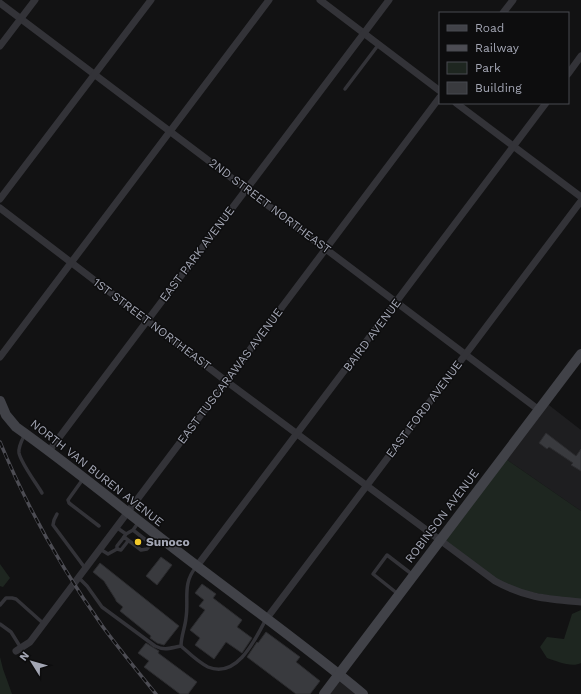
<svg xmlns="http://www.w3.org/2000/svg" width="581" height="694" font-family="'Work Sans',sans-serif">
<rect width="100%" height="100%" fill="#121213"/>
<g fill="#1e1e20">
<path d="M545 402 581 430V511L503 457Z"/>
<path d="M339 674 363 694H324Z"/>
</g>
<g fill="#1e2620">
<path d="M503 457 581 511V602L505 587 439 541Z"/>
<path d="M0 564 10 578 3 587 0 586Z"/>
<path d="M581 610V663C572 668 556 661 547 658L540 647 547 637 564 639 572 614Z"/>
<path d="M0 657 3 669 12 694H0Z"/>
</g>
<g fill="#393a3e" stroke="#2c2c2f">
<path d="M546 433 576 456 581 449V471L571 465 573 463 549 447 547 449 539 443Z"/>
<path d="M161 557 172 565 157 585 146 576Z"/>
<path d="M100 563 179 626 164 645 157 643 150 638 151 636 120 611 123 607 116 601V600L104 581 93 572Z"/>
<path d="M202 584 216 594 213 598 242 620 237 627 252 638 242 653 226 642 214 659 195 645 200 638 190 630 205 610 199 606 204 600 195 593Z"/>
<path d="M266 632 300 657 296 662 320 681 310 694H296L247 657 257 642 258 643Z"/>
<path d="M146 643 159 651 158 653 197 682 188 694H180L144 667 149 661 138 653Z"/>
</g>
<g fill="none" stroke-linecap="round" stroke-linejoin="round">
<g stroke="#333338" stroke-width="3.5">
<path d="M345 89 379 44"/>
<path d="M25 434C22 440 18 447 19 453 21 463 36 483 42 493"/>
<path d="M83 479 68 500 69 503 99 526"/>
<path d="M57 514 54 520 53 525 85 568"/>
<path d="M116 527 126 534"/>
<path d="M133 530 151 544"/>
<path d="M124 537 126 534 133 530 138 523"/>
<path d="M100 549 108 554 117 549V546L124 537 141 550 147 549 157 537"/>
<path d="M117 549 121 550 128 541"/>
<path d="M196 567C182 584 189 599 186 618 185 628 181 636 181 646 189 653 198 662 208 667 237 679 255 640 266 619"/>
<path d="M78 577 87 586 102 607 155 646C165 651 170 648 181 646"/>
<path d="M398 594 373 574 387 555 413 575"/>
<path d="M0 605 6 598H12L16 599 44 624"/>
<path d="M0 624 11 632 21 648"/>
</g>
<g stroke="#333338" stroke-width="7">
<path d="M320 0 440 91"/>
<path d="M0 3 539 410"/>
<path d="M503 13 513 0"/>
<path d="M0 46 35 0"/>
<path d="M568 74 581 56"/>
<path d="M456 103 581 197"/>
<path d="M0 199 151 0"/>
<path d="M0 208 226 381 495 581C526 598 547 599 581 602"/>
<path d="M0 357 269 0"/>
<path d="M49 451 389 0"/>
<path d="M197 566 546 103"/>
<path d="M267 618 581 201"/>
<path d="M16 651 30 642 440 97"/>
</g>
<g stroke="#414248" stroke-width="10">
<path d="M0 401 6 415 16 427C78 471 136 520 197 566 252 608 309 649 363 694"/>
<path d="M324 694 581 354"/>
</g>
<g stroke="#4c4c53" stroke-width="3.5">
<path id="rail" d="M0 442C27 508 62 569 103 627 120 650 138 672 156 694"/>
</g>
<use href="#rail" stroke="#0d0d0e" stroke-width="2" stroke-dasharray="6" stroke-linecap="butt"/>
</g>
<circle fill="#f3c92a" stroke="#0d0d0e" stroke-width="1.5" cx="138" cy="542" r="4"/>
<g text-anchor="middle" stroke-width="3" stroke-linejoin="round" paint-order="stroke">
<g font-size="12" fill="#a3a6b4" stroke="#0d0d0e">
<text transform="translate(270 206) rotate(37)" y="4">2ND STREET NORTHEAST</text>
<text transform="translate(197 254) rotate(-53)" y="4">EAST PARK AVENUE</text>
<text transform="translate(152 324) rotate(37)" y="4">1ST STREET NORTHEAST</text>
<text transform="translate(372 335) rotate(-53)" y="4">BAIRD AVENUE</text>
<text transform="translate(230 376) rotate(-53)" y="4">EAST TUSCARAWAS AVENUE</text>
<text transform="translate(424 409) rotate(-53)" y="4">EAST FORD AVENUE</text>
<text transform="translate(97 473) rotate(38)" y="4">NORTH VAN BUREN AVENUE</text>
<text transform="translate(442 516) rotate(-53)" y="4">ROBINSON AVENUE</text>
</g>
<g font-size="12" font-weight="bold" fill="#a3a6b4" stroke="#0d0d0e" text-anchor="start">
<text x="146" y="546">Sunoco</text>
</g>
</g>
<rect x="439" y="12" width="130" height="92" fill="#0d0d0e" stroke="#494a50"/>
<rect x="447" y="25" width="20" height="6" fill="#414248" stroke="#494a50"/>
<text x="475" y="32" font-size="12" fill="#a3a6b4">Road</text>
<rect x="447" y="45" width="20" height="6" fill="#4c4c53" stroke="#494a50"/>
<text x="475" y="52" font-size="12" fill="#a3a6b4">Railway</text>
<rect x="447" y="62" width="20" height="12" fill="#1e2620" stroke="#494a50"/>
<text x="475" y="72" font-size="12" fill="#a3a6b4">Park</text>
<rect x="447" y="82" width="20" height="12" fill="#393a3e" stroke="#494a50"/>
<text x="475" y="92" font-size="12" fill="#a3a6b4">Building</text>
<g transform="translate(32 662) rotate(307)" stroke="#0d0d0e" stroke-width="3" paint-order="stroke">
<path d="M0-3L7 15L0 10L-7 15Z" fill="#a3a6b4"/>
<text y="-6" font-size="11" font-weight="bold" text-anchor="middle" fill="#a3a6b4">N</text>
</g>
</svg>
